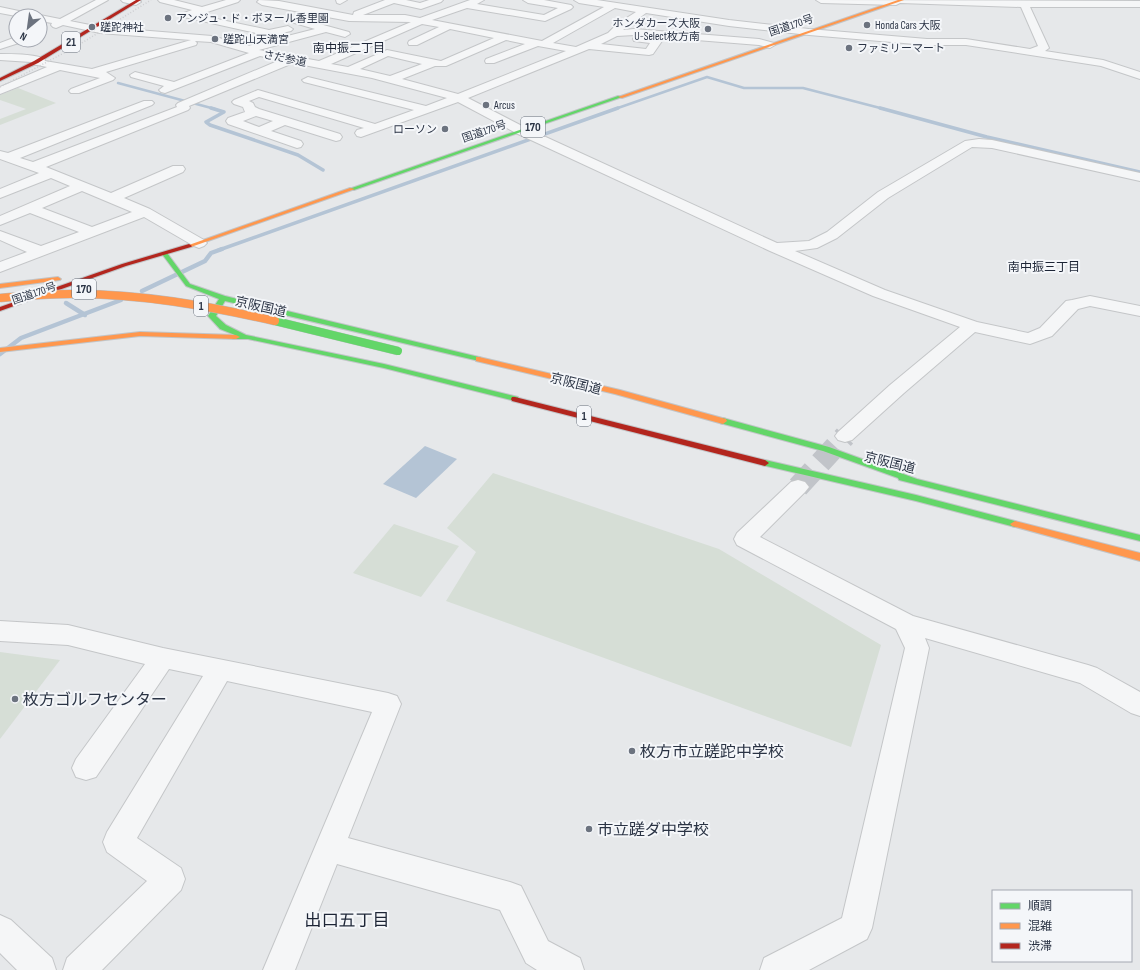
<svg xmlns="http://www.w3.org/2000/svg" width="1140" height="970" font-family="'Sofia Sans Condensed','Noto Sans JP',sans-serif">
<rect width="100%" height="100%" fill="#e6e8ea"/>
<g fill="#d6ded6">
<path d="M18 88 56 103 0 125V119L26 109 0 100V95Z"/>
<path d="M493 473 719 549 881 645 851 747 446 601 476 552 447 528Z"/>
<path d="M394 524 459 546 421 597 353 573Z"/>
<path d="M0 652 60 660 0 739Z"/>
</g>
<path fill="#b4c4d5" d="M425 446 457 459 416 498 383 484Z"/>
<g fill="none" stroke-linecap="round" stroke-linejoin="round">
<g stroke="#b4c4d5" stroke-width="2.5">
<path d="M118 83 215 109"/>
<path d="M615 109 707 77 744 88H803L884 109"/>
</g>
<g stroke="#b4c4d5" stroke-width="3.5">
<path d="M211 108 224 112 206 122 210 125 298 155 323 170"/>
<path d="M880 108 987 137 1140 172"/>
<path d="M219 250 618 108"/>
</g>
<g stroke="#b4c4d5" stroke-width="4.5">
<path d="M142 291 205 261 211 253 222 249"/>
<path d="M66 303 85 315"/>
<path d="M0 354 21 338 121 300"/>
</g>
<path stroke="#c1c4c9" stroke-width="22" stroke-dasharray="22 11" stroke-linecap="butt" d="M798 487 845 436"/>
<g stroke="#c4c6c8" stroke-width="2">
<g id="street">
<path d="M96 0H108L70 21 100 27 212 36 248 46 315 29 291 22 289 20 294 17 349 32 350 34 345 37 326 32 259 50 319 61 411 22 349 21 262 5 257 2 259 0 279 1 353 15 354 12 385 0H406L420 3 429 0H443L441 2 421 9 394 3 363 15H405L420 18 470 0H484L477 4 544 15 558 8 528 3 523 0H544L571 5 573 7 571 9 545 21 467 8 432 20 542 41 604 7 579 3 574 0H597L729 20 809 29 927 39H966L1030 49 1038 46 1021 7 900 3 896 5 821 3 816 0 1140 1V7H1030L1049 48 1045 51 1103 60 1140 72V79L1101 66 966 45H927L809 35 729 26 646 13 623 30 634 29 759 39 774 43 775 45 770 48 759 45 634 35 617 36 601 44 646 49 650 43 634 41 633 39 634 37 657 38 662 41 653 54 649 55 589 49 468 98 526 128 777 243 809 241 827 232 878 192 965 141 979 139 992 140 1140 173V181L992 148 972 147 888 198 837 238 817 248 795 251 885 290 977 322 1028 333 1040 328 1066 301 1072 300 1090 296 1140 306V316L1090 306 1078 309 1052 336 1030 344 975 332 904 393 852 440 845 442 838 440 835 436 838 432 890 385 960 327 873 296 770 251 518 134 458 102 361 137 357 136 355 133 357 130 364 128 259 97 249 101 253 103 255 107 259 109 340 134 342 137 340 140 336 141 285 125 271 131 301 141 303 144 301 147 297 148 228 124 226 121 228 118 245 112 243 107 234 104 232 102 234 100 258 90 375 124 414 110 304 82 302 80 308 77 426 106 447 98 372 78 293 63 189 106 190 108 188 110 46 167 111 193 173 166H183L185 169 183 172 124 198 150 209 204 240 207 243 204 246 199 248 194 246 144 217 0 272V262L27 252 0 240V231L41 246 79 232 30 213 0 225V216L70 186 51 178 0 198V189L39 173 0 159V151L8 153 144 101H152L154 103 152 105 20 158 33 162 177 107 176 105 178 103 280 60 260 56 165 93 161 92 159 90 164 86 131 77 130 75 135 72 174 82 249 53 211 42 195 41 197 43 196 45 106 72 115 78 113 80 79 93H71L69 91 71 89 100 78 60 70 0 94V87L47 67 32 64 31 62 0 60V54C15 54 29 54 44 58L45 61 92 69 191 40 100 33 63 25 56 28 53 27 51 25 52 23 40 21V16H37L40 15 60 19ZM615 8 636 12 617 24 608 33 576 47 553 43ZM422 24 439 27 409 41 408 43 409 45H417L450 29 494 38 441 61 387 50 348 67 331 64ZM506 40 525 44 486 59 485 61 486 63H494L538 46 566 51 458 94 402 79 435 66H446ZM388 56 422 64 390 76 360 69ZM256 116 273 121 259 127 243 121ZM82 191 132 212 92 227 42 208Z"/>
<path d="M121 0H139L141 2 136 5 123 2Z"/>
<path d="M158 0H174L202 7 226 0H240L238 2 198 15 269 30 288 26 293 29 291 31 269 36 184 17 182 15 184 13 192 10 160 2Z"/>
<path d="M336 0H347L340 4 337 3Z"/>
<path d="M0 7 33 14 35 16H16L0 13Z"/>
<path d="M16 37V40H23L22 42 0 49V43Z"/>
<path d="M798 480 805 482 809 487 805 492 760 537 913 616 1088 665 1097 668 1140 692V716L1131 713 1080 683 925 638 929 648 872 928 867 939 809 970H760L764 958 842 918 905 648 896 629 737 545 734 539 737 533 791 482Z"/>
<path d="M0 621 68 625 163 648 388 693 397 696 401 704 348 838 510 882 521 886 548 941 580 958 584 970H537L526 963 500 910 337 864 295 970H263L372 712 227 681 137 838 181 868 185 879 181 890 102 970H63L67 958 147 881 107 852 103 842 107 832 203 676 169 669 96 777 86 780 76 777 72 768 76 759 145 664 68 645 0 641Z"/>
<path d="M0 915 11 920 52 958 56 970H17L0 953Z"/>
</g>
</g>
<g stroke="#c2c5c8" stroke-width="2">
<g id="fast">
<path d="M618 96 622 97 354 190 349 189Z"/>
<path d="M165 252 167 253 190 284 225 296 479 357 483 359 479 361 225 301 216 316 226 325 246 335 384 364 518 397 519 399 515 401 384 368 248 339H233L232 337 235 335 220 329 208 316 219 299 186 286 162 254Z"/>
<path d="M723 418 829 447 917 479 1140 535V541L899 480 898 478 823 451 720 423 719 421Z"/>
<path d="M765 460 916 495 1015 521 1020 524 1015 527 916 501 762 465 761 463Z"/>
</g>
</g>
<g stroke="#c2c5c8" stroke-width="2">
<g id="slow">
<path d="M898 0H904L622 98 618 97Z"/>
<path d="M350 188 355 189 191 247 186 246Z"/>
<path d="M58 277 61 279 60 280 0 288V284Z"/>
<path d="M140 332 236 335 240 337 236 339 140 336 0 352V348Z"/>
<path d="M476 357H479L620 390 726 419 727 421 723 424 615 394 476 361Z"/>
<path d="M1015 521 1140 553V561L1012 526 1010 524Z"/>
</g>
</g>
<g stroke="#c2c5c8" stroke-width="2">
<g id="jam">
<path d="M136 0H141L38 63 0 81V78L34 61Z"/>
<path d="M189 244 192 246 191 247 126 266 0 311V307L122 264Z"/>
<path d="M512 397H515L765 460 769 463 765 466 512 401 511 399Z"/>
</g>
</g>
<use href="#street" fill="#f5f6f7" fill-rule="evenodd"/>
<use href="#fast" fill="#63d668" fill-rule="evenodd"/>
<use href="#slow" fill="#ff974d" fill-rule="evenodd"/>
<use href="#jam" fill="#b3261e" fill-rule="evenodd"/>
<path stroke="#cecfd2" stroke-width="1.5" stroke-dasharray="1 2" stroke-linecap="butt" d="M0 87 77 46 151 0"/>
<g stroke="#b8bbbf" stroke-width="9" stroke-linecap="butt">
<path id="fast-bridge" d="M275 321 398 351"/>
</g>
<g stroke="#b8bbbf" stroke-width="9" stroke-linecap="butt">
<path id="slow-bridge" d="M0 298C23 296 47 294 70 294 139 293 208 306 275 321"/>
</g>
<use href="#fast-bridge" stroke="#63d668" stroke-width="8"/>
<use href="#slow-bridge" stroke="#ff974d" stroke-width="8"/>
</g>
<g fill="#6c737f" stroke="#f4f6f9" stroke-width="1.5">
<circle cx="168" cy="18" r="4"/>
<circle cx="867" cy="25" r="4"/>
<circle cx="92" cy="27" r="4"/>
<circle cx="708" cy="29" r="4"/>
<circle cx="215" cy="39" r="4"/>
<circle cx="849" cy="48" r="4"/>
<circle cx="486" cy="105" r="4"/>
<circle cx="445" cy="129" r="4"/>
<circle cx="15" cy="699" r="4"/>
<circle cx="632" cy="751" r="4"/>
<circle cx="589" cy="829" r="4"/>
</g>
<g text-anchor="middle" stroke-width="4" stroke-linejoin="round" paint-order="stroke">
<g font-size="11" fill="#2b3445" stroke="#f4f6f9" text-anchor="start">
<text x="176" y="22">アンジュ・ド・ボヌール香里園</text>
<text x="700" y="27" text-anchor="end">ホンダカーズ大阪<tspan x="700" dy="13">U-Select枚方南</tspan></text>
<text x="875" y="29">Honda Cars 大阪</text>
<text x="100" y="31">蹉跎神社</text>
<text x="223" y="43">蹉跎山天満宮</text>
<text x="857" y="52">ファミリーマート</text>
<text x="494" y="109">Arcus</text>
<text x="437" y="133" text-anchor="end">ローソン</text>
</g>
<g font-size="11" fill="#2b3445" stroke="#f4f6f9">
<text transform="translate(791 25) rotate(-18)" y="4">国道170号</text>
<text transform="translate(285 58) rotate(11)" y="4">さだ参道</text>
<text transform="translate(484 131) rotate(-19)" y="4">国道170号</text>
<text transform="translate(34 293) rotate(-19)" y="4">国道170号</text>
</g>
<g fill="#f4f6f9" stroke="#676e7b" stroke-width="1">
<rect x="62" y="32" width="18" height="20" rx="3"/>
<rect x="521" y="117" width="24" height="20" rx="3"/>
<rect x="72" y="279" width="24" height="20" rx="3"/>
<rect x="194" y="296" width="14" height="20" rx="3"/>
<rect x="577" y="406" width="14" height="20" rx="3"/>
</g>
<g font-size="12" font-weight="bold" fill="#2b3445">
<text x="71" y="46">21</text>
<text x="533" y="131">170</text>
<text x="84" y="293">170</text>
<text x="201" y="310">1</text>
<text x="584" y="420">1</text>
</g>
<g font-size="12" fill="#1d2536" stroke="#f4f6f9">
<text x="349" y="52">南中振二丁目</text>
<text x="1044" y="271">南中振三丁目</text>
</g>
<g font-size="13" fill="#2b3445" stroke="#f4f6f9">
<text transform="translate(261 306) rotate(13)" y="5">京阪国道</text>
<text transform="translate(576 383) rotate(14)" y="5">京阪国道</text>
<text transform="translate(890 462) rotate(14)" y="5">京阪国道</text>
</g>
<g font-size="16" fill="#2b3445" stroke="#f4f6f9" text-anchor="start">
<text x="23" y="705">枚方ゴルフセンター</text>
<text x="640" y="757">枚方市立蹉跎中学校</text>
<text x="597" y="835">市立蹉ダ中学校</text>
</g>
<g font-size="17" fill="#1d2536" stroke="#f4f6f9">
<text x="347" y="926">出口五丁目</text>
</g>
</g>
<rect x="992" y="890" width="140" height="72" fill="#f4f6f9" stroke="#a4a8b1"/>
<rect x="1000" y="903" width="20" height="6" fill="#63d668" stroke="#a4a8b1"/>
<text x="1028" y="910" font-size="12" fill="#2b3445">順調</text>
<rect x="1000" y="923" width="20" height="6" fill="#ff974d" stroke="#a4a8b1"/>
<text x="1028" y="930" font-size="12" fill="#2b3445">混雑</text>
<rect x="1000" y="943" width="20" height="6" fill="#b3261e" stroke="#a4a8b1"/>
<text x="1028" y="950" font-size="12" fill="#2b3445">渋滞</text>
<g transform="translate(28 28) rotate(209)"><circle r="19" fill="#f4f6f9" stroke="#a4a8b1"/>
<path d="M0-3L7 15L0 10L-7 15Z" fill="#6c737f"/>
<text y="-6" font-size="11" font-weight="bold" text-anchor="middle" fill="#2b3445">N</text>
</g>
</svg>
